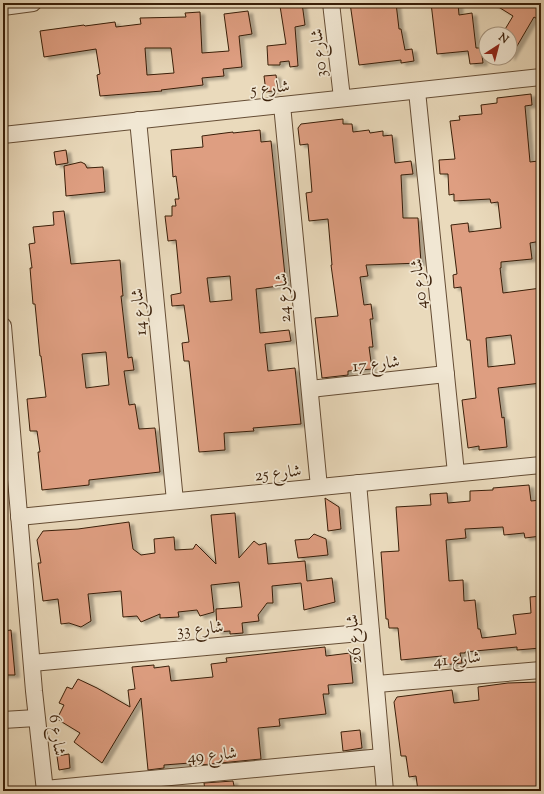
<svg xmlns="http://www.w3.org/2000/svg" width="544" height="794" font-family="'Sorts Mill Goudy',Amiri,serif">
<defs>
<filter id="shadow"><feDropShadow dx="4.5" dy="2.5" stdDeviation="1" flood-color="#0004"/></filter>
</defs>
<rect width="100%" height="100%" fill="#eadabc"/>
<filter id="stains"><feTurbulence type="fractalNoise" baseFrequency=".005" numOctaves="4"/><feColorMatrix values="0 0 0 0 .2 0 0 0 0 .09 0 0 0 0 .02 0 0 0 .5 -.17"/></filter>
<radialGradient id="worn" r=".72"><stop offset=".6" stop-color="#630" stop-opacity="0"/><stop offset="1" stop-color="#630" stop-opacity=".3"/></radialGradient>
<g fill="#de9e81" stroke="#391e08" fill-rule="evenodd" filter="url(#shadow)">
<path d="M302 3 305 25 295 27 298 66 290 67 289 61 280 62V65H268L267 46 286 44 280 6Z"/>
<path d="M350 3H396L399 29H401L405 50 412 49 414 61 401 63V60L359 65Z"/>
<path d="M431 3H458L459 15 472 13 476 48H481L483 63 470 64 468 51 437 54Z"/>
<path d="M492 3H541V21L534 17 510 58V34L504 31 513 16Z"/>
<path d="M248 11 252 34 239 36 242 67 223 69 224 76 202 78 203 85 161 90 162 91 100 96 97 75 100 74 96 49 44 57 40 31 84 25 85 26 115 22 116 27 141 24 140 18 186 17 185 13 200 12 202 53 229 51 224 14ZM145 48H171L174 73 147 75Z"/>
<path d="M276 75 278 90 266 92 264 76Z"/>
<path d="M531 94 532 105 525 106 530 162 538 161 541 199V241L530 243 532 259 501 262V268H500L503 293 541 288V383L498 388 502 418 504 417 507 447 479 450V446L468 448 462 400 476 398 470 340H467L461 287 454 288 453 275 457 274 451 225 468 223 469 232 501 228 498 202 491 203 490 199 454 201V194L449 195 448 174H440L439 160 455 159 450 121 460 120 459 116 482 114 481 105 497 103V98ZM511 335 515 364 488 367 486 338Z"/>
<path d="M343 119V124H352L353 132 369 130 370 133 383 131V136L392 135 395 163 411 161 413 174 401 175 403 218H418L421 263 366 265 368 276 360 277 364 305 371 304 373 319H370L373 347H369L372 369 348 371V375L322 378 315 318 338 316 331 265H332L328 219 309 221 306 193 312 192 308 144 300 145 298 128 301 124Z"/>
<path d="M260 130 261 142 271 141 286 285 256 289 260 333 289 330 291 341 265 344 268 371 295 368 301 424 253 428 254 431 224 433 225 450 199 452 189 361H184L182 343 189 342 184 305 172 306 171 295 181 293 176 240 168 241 165 216H172V206H176L175 199H179L176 176 173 177 171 150 203 147 202 136 233 132V133ZM230 276 232 300 210 302 207 278Z"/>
<path d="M66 150 68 163 56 165 54 152Z"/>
<path d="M81 162 85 164 87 168 103 167 105 192 66 196 64 166Z"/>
<path d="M64 211 71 264 120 260 123 296H121L128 358 132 357 134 370 124 371 129 405 135 404 139 429 155 428 160 472 89 480V485L42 490 38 452H40L37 431H30L27 399 46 397 41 356H40L35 304H33L30 268H32L29 244 35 243 33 227 54 225 53 212ZM106 352 109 385 86 388 82 354Z"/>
<path d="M529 485 531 501 541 500V536L525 538 524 533 504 535 503 527 465 529 466 538 446 540 449 581 463 580 464 601 475 600 478 629H480L482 638 516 634 513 615 531 613 530 597 541 596V648L517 650V647L465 652V653H460L462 663 443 665 442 656 401 660 398 628H389L388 619H386L381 552 399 551 396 507 431 505 430 494 447 493 448 503 470 501V491L493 490V488Z"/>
<path d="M325 498 339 507 341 529 328 531Z"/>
<path d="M235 513 239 558 254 541 259 545 266 543 268 564 305 561 307 581 332 578 335 602 304 610 301 583 272 586 273 603H267L258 615 259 621 242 623 243 633 230 634V631L217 632 216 609 242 607 239 582 211 585 214 612 200 616 197 610 178 612 179 617 160 618V614L141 622 137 616 123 617 121 591 88 594 91 621 81 627 69 623 61 624 58 599 43 601 38 563H41L37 540 43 531 78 529 129 522 133 549 141 555 155 553 154 539 174 537 175 550 193 549 196 544 216 564 211 515Z"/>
<path d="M314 534 326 539 328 555 298 558 295 540 309 539Z"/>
<path d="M11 630 15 675H3V631Z"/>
<path d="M325 647 326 656 350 653 353 683 328 685 329 694H323L326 714 279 719 280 726 258 728 261 759 190 766V763L164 765V768L148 770 141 698 102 763 74 742 80 733 57 719 64 705 59 703 67 687 72 689 78 679 97 688 130 707 128 690 135 689 132 667 154 665V668L169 666 171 681 213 677 211 664 227 662 226 658Z"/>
<path d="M539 682H541V791H418L416 776 409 777 406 756H401L394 702 397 697 452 690 454 703 479 700 478 687 508 683Z"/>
<path d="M360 730 362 748 343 751 341 732Z"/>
<path d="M69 754 70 768 59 770 57 756Z"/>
<path d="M233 781 235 791H205L204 783Z"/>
</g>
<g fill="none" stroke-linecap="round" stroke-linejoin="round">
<g stroke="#654d35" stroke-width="18">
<g id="street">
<path d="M331 3 342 98"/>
<path d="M3 7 33 3"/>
<path d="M417 91 456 473"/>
<path d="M282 105 319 487"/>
<path d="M138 120 175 501"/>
<path d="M3 135 541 77"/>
<path d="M3 326 34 691 45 791"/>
<path d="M310 389 446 374"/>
<path d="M358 483 385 791"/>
<path d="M19 517 541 465"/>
<path d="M32 663 371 632"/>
<path d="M377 684 541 670"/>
<path d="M3 720 36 718"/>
<path d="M45 789 382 757"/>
</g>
</g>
<use href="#street" stroke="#f1e7d3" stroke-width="16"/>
</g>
<g text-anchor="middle" stroke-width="3.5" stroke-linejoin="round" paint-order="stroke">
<g font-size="17" fill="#391e08" stroke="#f1e7d3">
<text transform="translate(318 53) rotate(-96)" y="6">شارع 30</text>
<text transform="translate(270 87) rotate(-6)" y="6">شارع 5</text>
<text transform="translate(418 284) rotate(-96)" y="6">شارع 40</text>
<text transform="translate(282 298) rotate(-95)" y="6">شارع 24</text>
<text transform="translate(138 312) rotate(-95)" y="6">شارع 14</text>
<text transform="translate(376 363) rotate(-6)" y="6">شارع 17</text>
<text transform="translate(278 472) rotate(-6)" y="6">شارع 25</text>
<text transform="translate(200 628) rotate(-5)" y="6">شارع 33</text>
<text transform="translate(353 639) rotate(-95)" y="6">شارع 26</text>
<text transform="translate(457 658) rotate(-5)" y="6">شارع 41</text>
<text transform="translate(58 735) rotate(83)" y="6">شارع 6</text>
<text transform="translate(212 754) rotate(-5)" y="6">شارع 49</text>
</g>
</g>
<rect width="544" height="794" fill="none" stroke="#eadabc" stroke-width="16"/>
<rect x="4" y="4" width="536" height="786" fill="none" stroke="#391e08" stroke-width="2"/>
<rect x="8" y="8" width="528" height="778" fill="none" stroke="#391e08"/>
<g transform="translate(498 46) rotate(36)"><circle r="19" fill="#f1e7d3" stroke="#a79782"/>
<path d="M0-3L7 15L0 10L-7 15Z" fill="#8f2418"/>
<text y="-6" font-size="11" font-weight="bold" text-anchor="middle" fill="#391e08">N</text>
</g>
<rect width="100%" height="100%" filter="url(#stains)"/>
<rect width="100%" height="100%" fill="url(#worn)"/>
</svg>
